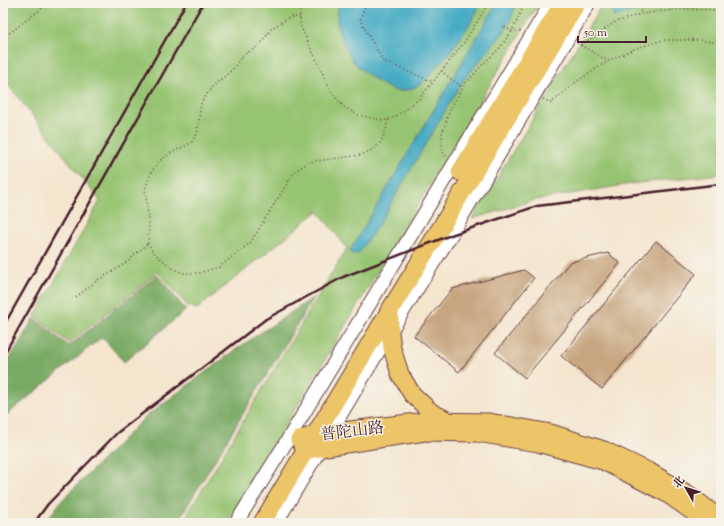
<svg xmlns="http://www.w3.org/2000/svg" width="724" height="526" font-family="'Sorts Mill Goudy','Noto Serif SC',serif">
<rect width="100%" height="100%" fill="#f7f3e8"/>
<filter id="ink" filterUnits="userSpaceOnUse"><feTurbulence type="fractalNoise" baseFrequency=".025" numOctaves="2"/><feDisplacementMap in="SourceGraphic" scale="8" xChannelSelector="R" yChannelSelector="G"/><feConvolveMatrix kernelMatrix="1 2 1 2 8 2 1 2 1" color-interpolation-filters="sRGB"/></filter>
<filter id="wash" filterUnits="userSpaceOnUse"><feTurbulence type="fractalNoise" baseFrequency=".012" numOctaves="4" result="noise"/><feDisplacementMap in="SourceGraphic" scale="16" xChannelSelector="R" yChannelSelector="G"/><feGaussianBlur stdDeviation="0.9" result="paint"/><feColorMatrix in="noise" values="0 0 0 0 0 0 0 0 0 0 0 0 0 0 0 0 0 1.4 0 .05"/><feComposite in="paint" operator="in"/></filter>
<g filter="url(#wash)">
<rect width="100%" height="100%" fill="#f4e5cf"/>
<g fill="#97c472" stroke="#70724e">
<path d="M3 3H539L227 523H182L347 248 318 211 197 309 188 306 158 272 69 343 35 316 100 201 3 78Z"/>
<path d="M603 3H721V174L630 184 535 200 472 219Z"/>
</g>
<g fill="#79aa64" stroke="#626448">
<path d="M157 275 186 310 124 362 102 337 3 418V370L34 318 69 346Z"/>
<path d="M314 297 177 523H45L62 500 145 417 238 348Z"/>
</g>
<g fill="#44aac4" stroke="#476478">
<path d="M339 3H481C469 28 453 50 434 70 430 75 426 80 421 84 415 88 405 91 398 91 388 91 359 69 353 61 347 53 340 37 338 27 336 20 338 10 339 3Z"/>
<path d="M497 3H516L509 24 504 32 465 78 452 99 379 224 358 254H352L350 251Z"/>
<path d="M614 3H721V6L674 4 630 12 613 17V6Z"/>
</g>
<g id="blocks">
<g fill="#c6a57f">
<path d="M656 241 696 274 602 389 561 356Z"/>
<path d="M608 253 620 263 525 378 495 353 570 262Z"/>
<path d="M524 270 534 278 459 372 414 336 452 289Z"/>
</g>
</g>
</g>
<g filter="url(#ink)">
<use href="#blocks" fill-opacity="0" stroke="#643d44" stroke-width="1"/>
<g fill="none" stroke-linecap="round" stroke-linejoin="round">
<g stroke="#643d44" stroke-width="15">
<g id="minor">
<path d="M236 523 290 436 551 3"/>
<path d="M276 523 390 332 451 235 589 3"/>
</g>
</g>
<g stroke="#643d44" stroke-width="19">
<g id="major">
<path d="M460 172 563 3"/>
<path d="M390 310V332L392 348 400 374 412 394 431 412 447 420"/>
<path d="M262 523 390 310 432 242 577 3"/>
<path d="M707 523 693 512 666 493 603 461 538 443 477 433 425 432 306 450 299 440 316 434 426 421 489 422 551 433 604 450 650 472 691 496 721 520"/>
</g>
</g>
<g stroke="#643d44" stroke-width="1.5" stroke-dasharray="1 3" stroke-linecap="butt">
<path d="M303 3 300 11V25L332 93 344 107 358 115 380 120H388L396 116 405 110 420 98 463 44 484 11 488 3"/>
<path d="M366 3 360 20 383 61 433 82"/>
<path d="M639 3 641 14"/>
<path d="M300 17H290L272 28 260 45 242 56 232 70 212 87 201 103 197 134 191 143 171 153 159 161 151 173 145 189 149 220 148 243 153 252 172 268 183 273H199L219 267 250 243 295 171 309 162 361 155 372 150 380 143 386 130 388 120"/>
<path d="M501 25 512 31H521"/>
<path d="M3 38 49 3"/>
<path d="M577 43 608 61"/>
<path d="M581 45 598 34 615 22 641 14 682 9 721 10"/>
<path d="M441 71 463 88"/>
<path d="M543 99 551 103 579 80 608 61 634 49 663 40H696L721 43"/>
<path d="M446 156 442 151V134L450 109 465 84 484 63 499 49 512 31 521 12 523 3"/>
<path d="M76 297 99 279 111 273 127 262 148 243"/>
</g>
<use href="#minor" stroke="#fff" stroke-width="13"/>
<use href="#major" stroke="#edc569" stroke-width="17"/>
<g stroke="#4a1f2b" stroke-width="2.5">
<path d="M3 327 186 3"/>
<path d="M3 356 203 3"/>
<path d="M34 523 48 504 117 433 266 319 343 277 451 235 537 206 721 184"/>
</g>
</g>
</g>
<g text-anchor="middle" stroke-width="3" stroke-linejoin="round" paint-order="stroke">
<g font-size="16" fill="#4a1f2b" stroke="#f7f3e8">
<text transform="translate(352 430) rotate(-7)" y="6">普陀山路</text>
</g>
</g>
<rect width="724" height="526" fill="none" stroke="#f7f3e8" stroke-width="16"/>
<g transform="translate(686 488) rotate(309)" stroke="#f7f3e8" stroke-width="3" paint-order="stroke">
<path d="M0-3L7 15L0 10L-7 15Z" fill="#4a1f2b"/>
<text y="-6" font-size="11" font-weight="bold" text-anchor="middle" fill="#4a1f2b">北</text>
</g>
<path d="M578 36v6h68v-6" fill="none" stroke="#4a1f2b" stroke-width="2"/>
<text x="584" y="36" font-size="12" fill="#4a1f2b" stroke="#f7f3e8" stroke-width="3" paint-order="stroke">50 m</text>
</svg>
